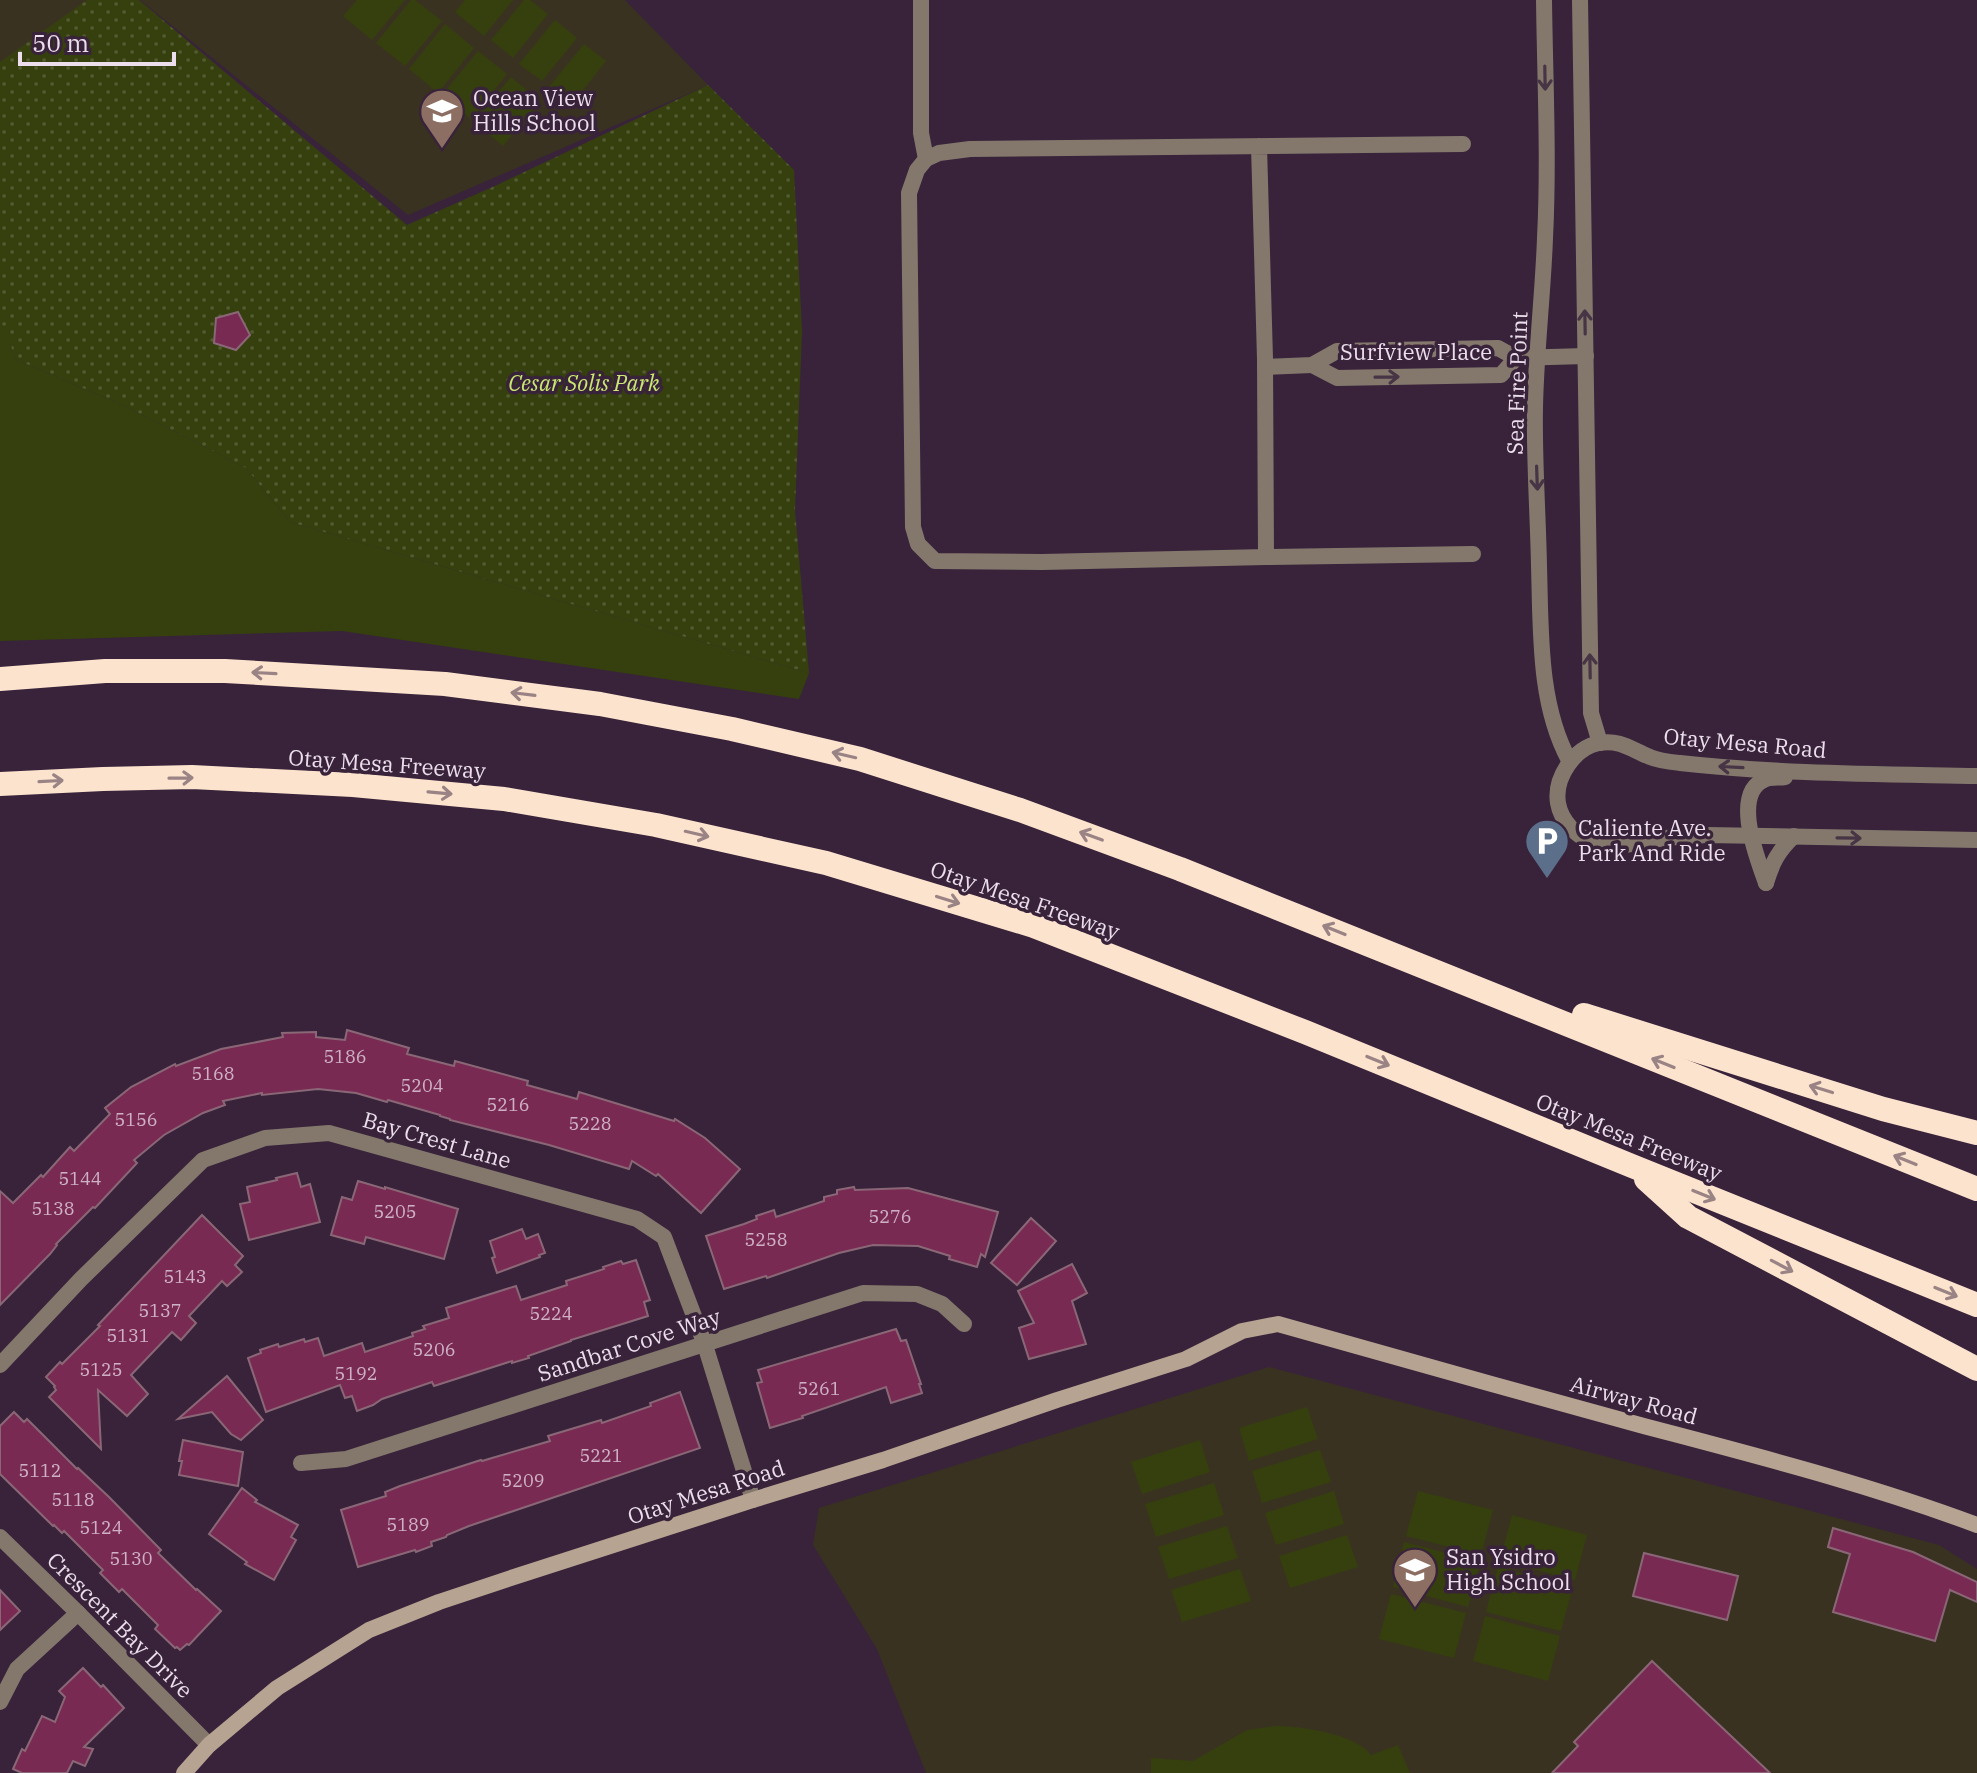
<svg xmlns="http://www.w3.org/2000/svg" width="1977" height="1773" font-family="'IBM Plex Serif',serif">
<defs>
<pattern id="park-dots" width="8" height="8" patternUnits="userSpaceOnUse" patternTransform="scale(2)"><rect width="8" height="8" fill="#35400e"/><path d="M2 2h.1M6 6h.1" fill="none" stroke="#525b31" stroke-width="1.8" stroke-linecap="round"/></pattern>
</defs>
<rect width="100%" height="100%" fill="#38233a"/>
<g fill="#3a3221">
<path d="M0 0H92L0 70Z"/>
<path d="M140 0H625L708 85 408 215Z"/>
<path d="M1269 1367 1939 1545 1977 1569V1773H926L877 1649 813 1545 819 1508Z"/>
</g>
<g fill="#35400e">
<path d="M357 0H405L372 40 343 16Z"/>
<path d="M411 0H415L442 21 405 66 376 43Z"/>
<path d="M465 0H513L484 36 455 12Z"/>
<path d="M524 0H530L548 14 513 58 491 40Z"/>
<path d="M555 20 577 38 542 81 519 64Z"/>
<path d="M445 24 474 48 438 93 409 69Z"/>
<path d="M584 44 606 61 571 105 549 87Z"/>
<path d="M478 51 507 74 471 119 442 95Z"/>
<path d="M511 77 540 101 503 146 474 122Z"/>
<path d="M0 325H5L15 359 125 406 246 468 290 522 809 673 799 699 342 631 0 641Z"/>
<path d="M1307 1407 1318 1439 1249 1461 1239 1428Z"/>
<path d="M1200 1440 1210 1472 1142 1494 1131 1462Z"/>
<path d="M1320 1450 1331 1482 1262 1503 1252 1471Z"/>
<path d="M1214 1483 1224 1515 1156 1537 1145 1504Z"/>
<path d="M1334 1491 1344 1524 1276 1545 1265 1513Z"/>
<path d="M1418 1491 1493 1510 1481 1555 1406 1536Z"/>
<path d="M1512 1515 1587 1535 1575 1580 1500 1560Z"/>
<path d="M1227 1526 1238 1558 1169 1579 1158 1547Z"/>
<path d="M1347 1535 1358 1567 1290 1588 1279 1556Z"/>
<path d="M1404 1542 1480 1562 1468 1607 1393 1587Z"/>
<path d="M1498 1567 1573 1587 1561 1631 1486 1612Z"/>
<path d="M1240 1569 1251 1601 1182 1622 1171 1590Z"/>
<path d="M1391 1594 1466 1613 1454 1658 1379 1639Z"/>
<path d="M1485 1616 1560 1636 1548 1681 1473 1661Z"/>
<path d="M1276 1726C1301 1726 1356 1734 1371 1755L1398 1745 1410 1773H1151V1758L1193 1761 1247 1730Z"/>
</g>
<path fill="url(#park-dots)" d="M87 0H139L407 225 497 185 708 85 794 170 802 331 795 510 809 673 290 522 246 468 125 406 15 359 5 326 0 325V62Z"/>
<g fill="#792a52" stroke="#8a6776" stroke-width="2">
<path d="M238 312 250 335 236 350 214 343 216 318Z"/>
<path d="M347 1030 409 1048 407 1054 454 1066 455 1061 528 1081 527 1085 577 1099 579 1092 674 1121 675 1119 705 1138 740 1169 701 1213 658 1174 656 1176 632 1161 629 1169 549 1145 450 1120V1119L440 1116V1115L388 1100 387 1102 356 1093 318 1089 262 1095V1093L223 1101 225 1105 203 1113 164 1135 134 1160 137 1163 95 1208 93 1207 56 1244 57 1245 50 1254 0 1305V1191L13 1203 41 1175 43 1177 70 1147 74 1151 110 1114 105 1108 131 1087 175 1064 176 1066 221 1049 283 1037 282 1033 316 1032V1037L345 1040Z"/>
<path d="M297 1173 301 1187 310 1184 320 1222 249 1240 240 1204 250 1202 247 1187 277 1180 276 1178Z"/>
<path d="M358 1181 385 1189V1187L458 1209 444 1259 366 1237 364 1244 331 1235 342 1197 352 1200Z"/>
<path d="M854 1187 855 1190 908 1188 998 1212 985 1257 981 1254 977 1267 949 1259 950 1256 918 1246 873 1245 839 1253 767 1278 766 1276 724 1289 706 1236 744 1224 757 1219 756 1216 774 1210 776 1217 824 1201V1197L837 1194V1190Z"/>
<path d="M202 1215 243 1256 235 1265 242 1272 227 1286 222 1281 189 1316 196 1323 181 1340 172 1332 131 1375 148 1394 127 1416 98 1390 101 1449 49 1397 56 1390 54 1387 55 1386 46 1377 60 1362 62 1364 100 1326 98 1325Z"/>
<path d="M1031 1218 1056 1241 1017 1285 991 1263Z"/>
<path d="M522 1229 526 1239 538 1234 545 1253 539 1255 540 1257 497 1273 492 1258 495 1257 490 1241Z"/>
<path d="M636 1260 650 1300 644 1302 648 1316 571 1340V1341L528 1356 529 1358 512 1363V1361L434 1386 432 1382 382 1399 373 1405 357 1411 352 1396 345 1398 340 1385 266 1412 248 1358 261 1353 260 1350 278 1344 279 1347 304 1339 305 1342 318 1338 324 1356 362 1343 365 1352 413 1336 412 1333 425 1329 423 1326 449 1318 446 1308 516 1286 521 1300 567 1285 566 1281 604 1269 603 1267 621 1261 623 1264Z"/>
<path d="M1072 1264 1087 1293 1072 1301 1086 1344 1029 1359 1019 1328 1034 1323 1018 1291Z"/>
<path d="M896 1329 901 1341 906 1340 921 1384H919L922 1393 891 1403 886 1387 802 1416 803 1418 770 1428 757 1383 762 1382 758 1370Z"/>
<path d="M227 1376 263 1420 241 1440 231 1434 212 1412 178 1419Z"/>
<path d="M680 1392 700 1448 469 1526 447 1535 446 1537 431 1542 432 1546 416 1552 415 1550 358 1567 341 1510 386 1496 385 1492 400 1486 481 1460 482 1461 492 1458 550 1441 548 1436 601 1420 602 1423 651 1406 650 1403Z"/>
<path d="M14 1412 24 1422 27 1419 77 1469 78 1468 109 1497 161 1550 158 1553 196 1590 197 1589 221 1611 189 1645 187 1644 180 1650 177 1647 175 1648 155 1629 158 1625 122 1589 119 1592 100 1573 103 1570 64 1531 62 1533 54 1525 53 1526 0 1474V1426Z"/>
<path d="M183 1440 243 1452 238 1486 179 1475 182 1461H179Z"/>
<path d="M242 1488 257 1500 255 1502 298 1525 291 1537 296 1540 274 1580 245 1564 247 1562 209 1534Z"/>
<path d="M1833 1528 1913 1552 1977 1582V1602L1950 1590 1935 1641 1833 1612 1850 1554 1828 1547Z"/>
<path d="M1644 1553 1738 1576 1727 1620 1633 1596Z"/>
<path d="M0 1590 20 1611 0 1630Z"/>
<path d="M1652 1661 1770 1773H1552L1578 1746 1574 1742Z"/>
<path d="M83 1668 101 1687 103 1685 124 1708 84 1747 93 1749 85 1766 73 1761 67 1773H22L13 1769 22 1749 25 1751 42 1716 55 1722 65 1697 59 1691Z"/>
</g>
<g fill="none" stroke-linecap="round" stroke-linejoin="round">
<g stroke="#84786d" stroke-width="16">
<path d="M921 0V133L926 159"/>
<path d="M1259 146 1265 359 1266 557 1042 562 935 561 918 544 913 527 909 193 917 170 926 159 939 153 970 149 1463 144"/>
<path d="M1312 365 1337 378 1501 375 1516 358"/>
<path d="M1265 367 1312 365 1337 351 1498 348 1516 358 1586 356"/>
<path d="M1266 557 1473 554"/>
<path d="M0 1365 81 1279 203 1160 265 1138 329 1133 637 1219 664 1237 705 1345 753 1500"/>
<path d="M301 1463 346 1459 863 1293 917 1294 942 1304 964 1324"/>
<path d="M0 1537 78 1613 209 1745"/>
<path d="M0 1702 17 1669 78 1613"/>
</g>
<g stroke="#84786d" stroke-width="16">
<path d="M1544 0C1545 79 1549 159 1545 238 1543 294 1536 351 1535 408 1534 460 1538 513 1539 566 1541 630 1538 705 1570 762"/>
<path d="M1580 0 1591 713 1600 743"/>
<path d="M1977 776C1878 774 1778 774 1680 763 1670 762 1659 761 1650 757 1632 750 1620 739 1599 743 1574 748 1554 778 1558 803 1561 821 1576 836 1593 843 1613 851 1644 841 1665 838 1679 837 1693 836 1707 835L1977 840"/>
<path d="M1766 883C1758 860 1730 792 1766 779 1771 777 1779 778 1785 777"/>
<path d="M1766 883C1772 863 1778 851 1794 836"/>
</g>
<path stroke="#b7a391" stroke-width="16" d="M184 1773 209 1745 277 1688 369 1630 439 1602 508 1579 753 1500 883 1460 1057 1400 1186 1359 1242 1331 1278 1324C1399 1358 1519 1392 1640 1425 1753 1455 1868 1484 1977 1525"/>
<g stroke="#fce3ce" stroke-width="24">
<path d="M0 679 105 671H225L445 684 600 704 732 729 860 759 1020 810 1180 869 1977 1189"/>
<path d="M0 784 103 779 192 777 353 785 504 799 656 825 826 863 1034 926 1305 1032 1632 1166 1977 1305"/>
<path d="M1584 1015 1883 1109 1977 1133"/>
<path d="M1646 1179 1688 1217 1977 1369"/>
</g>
</g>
<defs><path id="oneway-shaft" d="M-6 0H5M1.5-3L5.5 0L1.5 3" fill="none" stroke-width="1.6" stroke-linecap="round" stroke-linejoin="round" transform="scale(2)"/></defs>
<g stroke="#473444">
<use href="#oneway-shaft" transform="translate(1545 78) rotate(89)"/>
<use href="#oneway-shaft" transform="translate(1585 322) rotate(-91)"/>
<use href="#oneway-shaft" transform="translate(1387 377) rotate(-1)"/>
<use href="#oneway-shaft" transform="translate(1537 478) rotate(88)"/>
<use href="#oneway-shaft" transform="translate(1590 666) rotate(-91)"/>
<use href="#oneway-shaft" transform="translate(1731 767) rotate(-177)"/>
<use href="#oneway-shaft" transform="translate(1849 838) rotate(1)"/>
</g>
<g stroke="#9a8384">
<use href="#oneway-shaft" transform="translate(264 673) rotate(-177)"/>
<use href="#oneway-shaft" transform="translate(523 694) rotate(-173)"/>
<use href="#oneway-shaft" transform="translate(844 755) rotate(-167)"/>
<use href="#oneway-shaft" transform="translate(181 778) rotate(-1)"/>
<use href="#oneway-shaft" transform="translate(51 781) rotate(-3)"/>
<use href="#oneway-shaft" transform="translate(440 793) rotate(5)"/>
<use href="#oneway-shaft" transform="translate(697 834) rotate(13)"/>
<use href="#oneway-shaft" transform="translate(1091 836) rotate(-160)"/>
<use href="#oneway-shaft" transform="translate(948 900) rotate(17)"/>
<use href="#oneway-shaft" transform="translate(1334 930) rotate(-158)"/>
<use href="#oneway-shaft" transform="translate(1378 1061) rotate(22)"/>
<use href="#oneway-shaft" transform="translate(1663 1063) rotate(-158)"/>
<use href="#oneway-shaft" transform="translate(1821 1089) rotate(-163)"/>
<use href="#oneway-shaft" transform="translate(1905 1160) rotate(-158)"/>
<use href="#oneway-shaft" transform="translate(1704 1195) rotate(22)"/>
<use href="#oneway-shaft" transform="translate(1782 1266) rotate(28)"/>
<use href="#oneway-shaft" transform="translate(1946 1292) rotate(22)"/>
</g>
<defs>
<g id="school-pin" transform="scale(2.3)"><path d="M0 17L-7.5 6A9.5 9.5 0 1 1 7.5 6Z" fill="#8d6e63" stroke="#38233a"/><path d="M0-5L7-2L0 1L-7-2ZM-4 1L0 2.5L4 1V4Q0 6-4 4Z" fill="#fff"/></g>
<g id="parking-pin" transform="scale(2.3)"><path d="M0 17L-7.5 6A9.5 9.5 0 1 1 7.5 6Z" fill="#5c6f8a" stroke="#38233a"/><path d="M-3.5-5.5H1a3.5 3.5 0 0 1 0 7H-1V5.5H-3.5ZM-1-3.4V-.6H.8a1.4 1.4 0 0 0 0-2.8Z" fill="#fff"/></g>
</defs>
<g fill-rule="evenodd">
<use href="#school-pin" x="442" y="111"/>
<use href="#parking-pin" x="1547" y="841"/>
<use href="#school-pin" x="1415" y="1570"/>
</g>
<g text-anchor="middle" stroke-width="7" stroke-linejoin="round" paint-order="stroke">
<g font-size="18" fill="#cfb1c6">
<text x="345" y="1063">5186</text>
<text x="213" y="1080">5168</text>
<text x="422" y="1092">5204</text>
<text x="508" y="1111">5216</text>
<text x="136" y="1126">5156</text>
<text x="590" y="1130">5228</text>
<text x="80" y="1185">5144</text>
<text x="53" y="1215">5138</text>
<text x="395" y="1218">5205</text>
<text x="890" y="1223">5276</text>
<text x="766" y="1246">5258</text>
<text x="185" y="1283">5143</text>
<text x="160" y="1317">5137</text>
<text x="551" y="1320">5224</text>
<text x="128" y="1342">5131</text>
<text x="434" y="1356">5206</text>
<text x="101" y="1376">5125</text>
<text x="356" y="1380">5192</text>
<text x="819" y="1395">5261</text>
<text x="601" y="1462">5221</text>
<text x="40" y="1477">5112</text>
<text x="523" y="1487">5209</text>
<text x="73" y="1506">5118</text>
<text x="408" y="1531">5189</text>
<text x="101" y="1534">5124</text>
<text x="131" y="1565">5130</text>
</g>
<g font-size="22" fill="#ecdeed" stroke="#38233a" text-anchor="start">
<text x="473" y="106">Ocean View<tspan x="473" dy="25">Hills School</tspan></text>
<text x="1578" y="836">Caliente Ave.<tspan x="1578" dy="25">Park And Ride</tspan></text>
<text x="1446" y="1565">San Ysidro<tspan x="1446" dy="25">High School</tspan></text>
</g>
<g font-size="22" fill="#ecdeed" stroke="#38233a">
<text x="1416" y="360">Surfview Place</text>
<text transform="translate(1517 383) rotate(-88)" y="8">Sea Fire Point</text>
<text transform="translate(1745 743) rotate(5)" y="8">Otay Mesa Road</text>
<text transform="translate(387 764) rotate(4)" y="8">Otay Mesa Freeway</text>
<text transform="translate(1025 900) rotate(19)" y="8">Otay Mesa Freeway</text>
<text transform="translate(1629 1137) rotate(22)" y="8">Otay Mesa Freeway</text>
<text transform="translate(437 1140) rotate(16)" y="8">Bay Crest Lane</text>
<text transform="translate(629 1345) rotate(-18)" y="8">Sandbar Cove Way</text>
<text transform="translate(1634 1400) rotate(15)" y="8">Airway Road</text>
<text transform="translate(706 1492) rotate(-18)" y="8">Otay Mesa Road</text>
<text transform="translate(120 1625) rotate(45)" y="8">Crescent Bay Drive</text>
</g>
<g font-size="22" font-style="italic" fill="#cbe972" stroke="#38233a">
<text x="584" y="391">Cesar Solis Park</text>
</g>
</g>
<path d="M20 52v12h154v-12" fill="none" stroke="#ecdeed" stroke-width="4"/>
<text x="32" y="52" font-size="24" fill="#ecdeed" stroke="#38233a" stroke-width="6" paint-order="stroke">50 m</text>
</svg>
